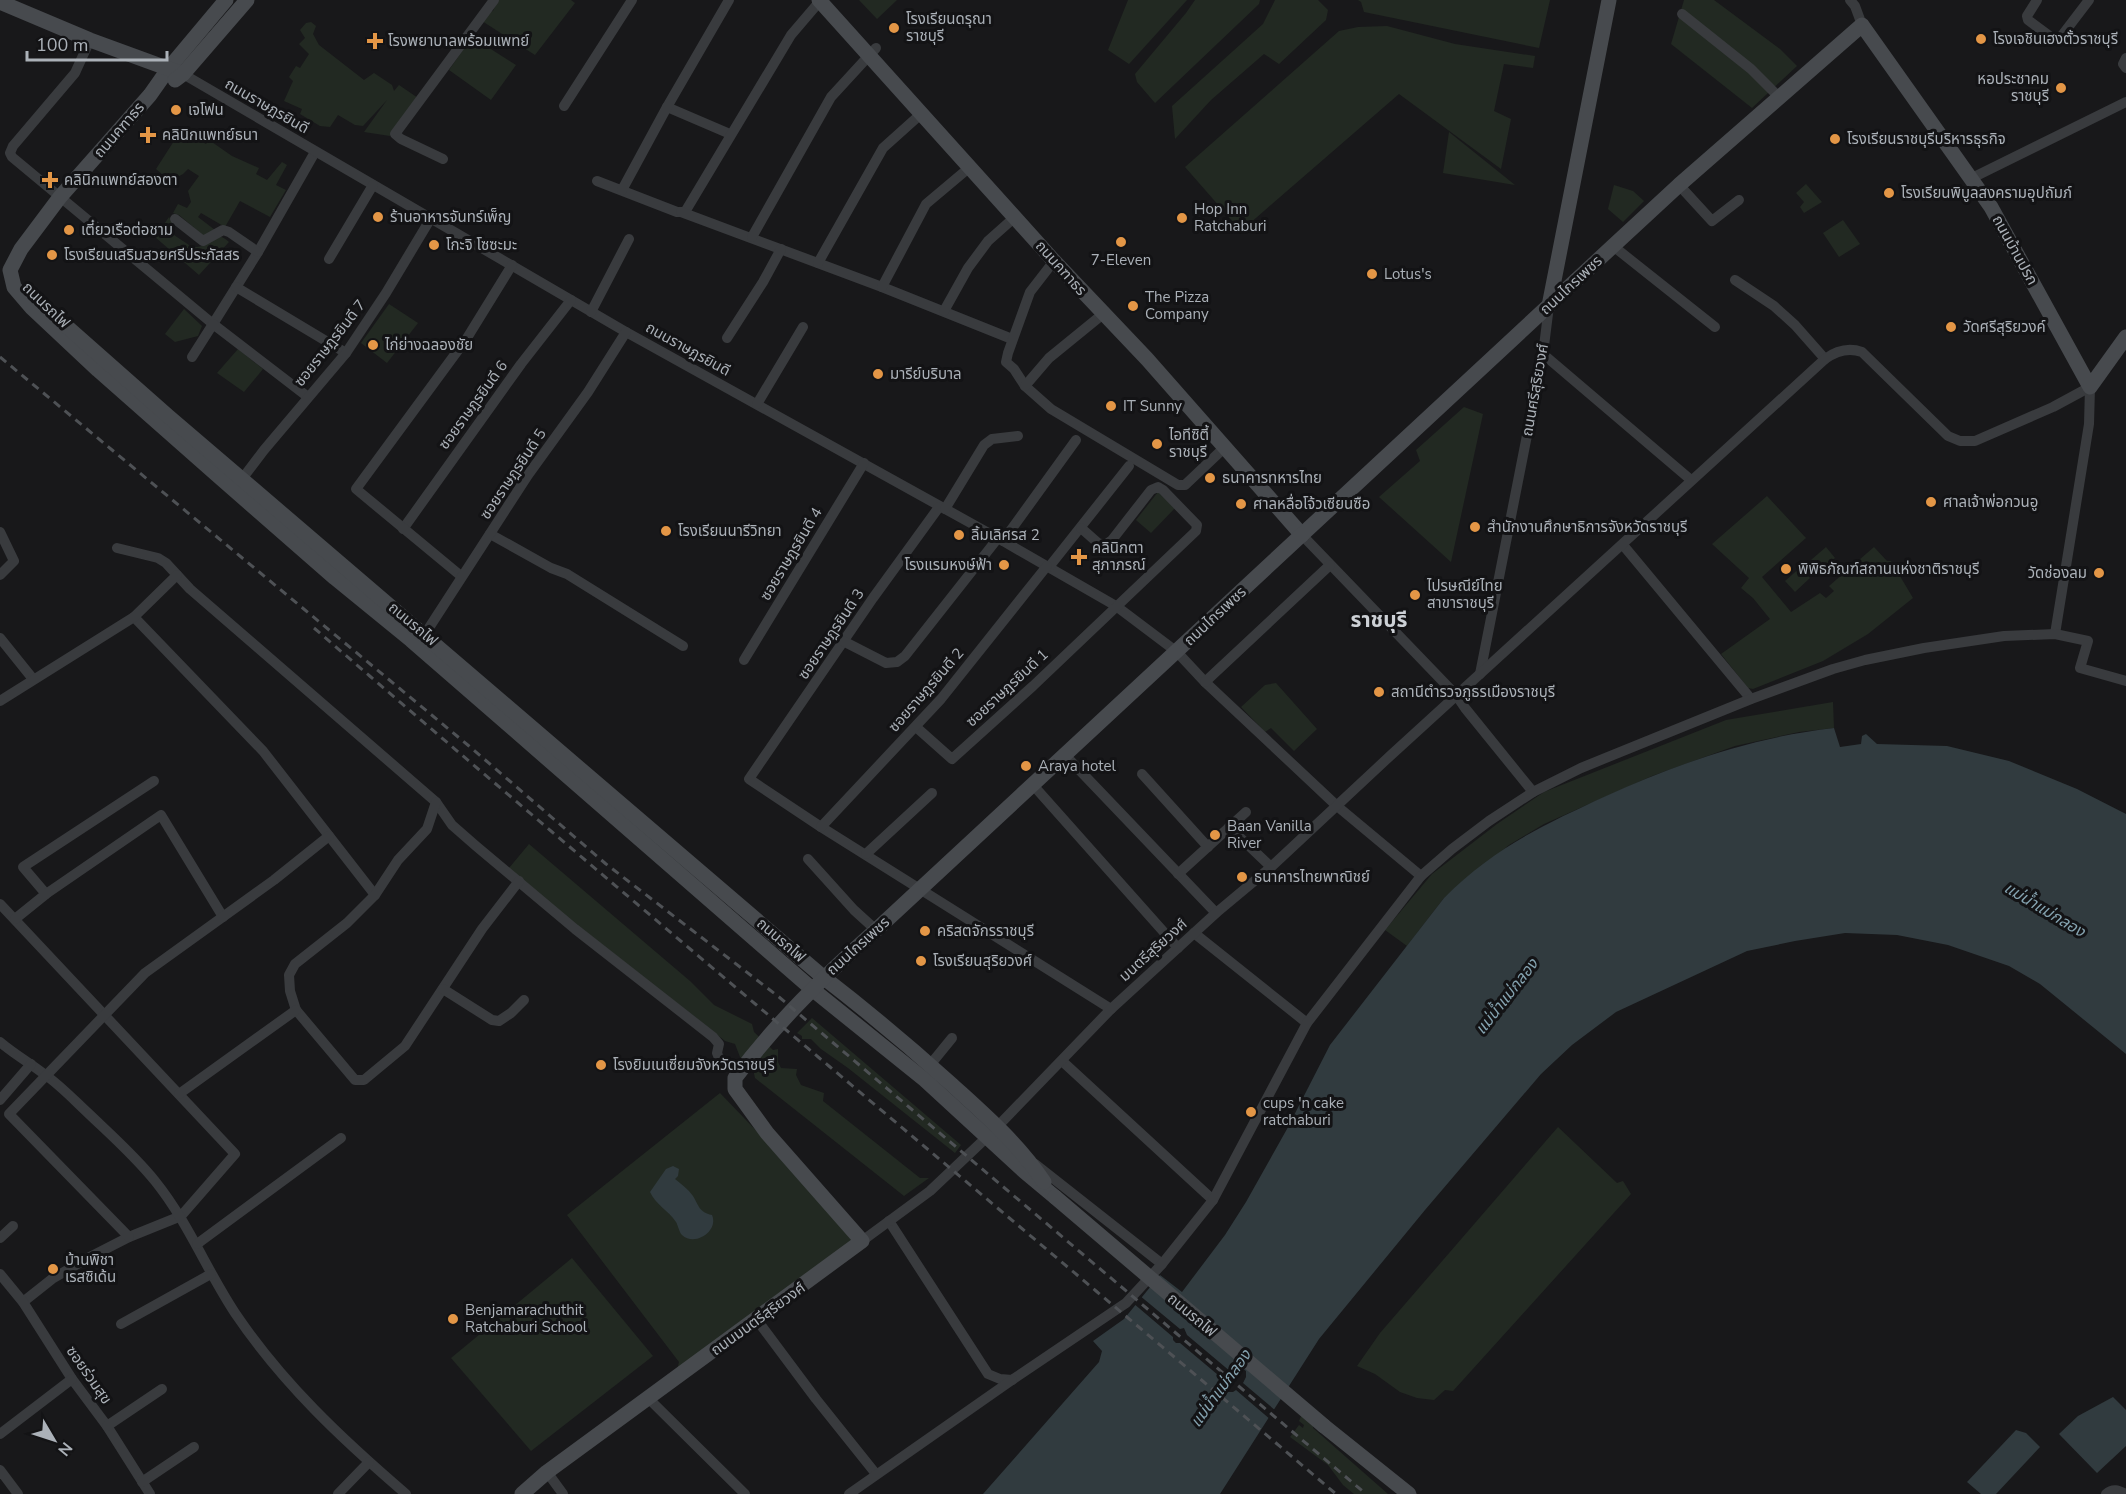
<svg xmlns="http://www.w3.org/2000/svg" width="2126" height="1494" font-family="'Nunito Sans','Noto Sans Thai',sans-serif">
<rect width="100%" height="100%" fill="#18181a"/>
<g fill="#222922">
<path d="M498 0H571L575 3 535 55 482 21 489 12 493 11Z"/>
<path d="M859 0H897L877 19Z"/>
<path d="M1128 0H1187L1129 64 1108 50Z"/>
<path d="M1195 0H1260L1259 4 1155 103 1137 82 1135 74 1186 13Z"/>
<path d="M1275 0H1318L1328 10 1326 20 1279 64 1264 54 1211 100 1175 139 1172 106 1263 24Z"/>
<path d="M1358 0H1550L1539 48 1364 12 1361 2Z"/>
<path d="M1684 0H1714L1780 49 1797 66 1752 108 1671 44Z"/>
<path d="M311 22 316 26 313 34 319 45 364 80 374 73 392 85 394 91 399 85 418 98 390 136 364 132 387 100 363 126 355 125 338 115 330 127 320 126 300 114 302 109 284 101 293 81 289 77 296 66 300 68 309 54 299 44 305 38 300 30 306 23Z"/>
<path d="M1387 26 1455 44 1535 56 1533 68 1504 64 1494 111 1511 119 1501 169 1399 94 1241 231 1185 167 1339 31 1358 27Z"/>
<path d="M472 37 516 65 491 100 449 70Z"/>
<path d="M181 130 206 144 209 140 232 156 259 168 256 174 267 180 282 162 287 165 276 185 286 190 270 217 240 201 225 227 201 213 198 217 215 230 204 236 179 215 173 213 178 204 187 208 191 202 188 191 199 176 188 169 183 174 170 181 156 169Z"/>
<path d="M1449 132 1515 185 1443 173Z"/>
<path d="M1806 184 1822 202 1804 213 1800 207 1804 202 1796 193Z"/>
<path d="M1614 185 1633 191 1644 201 1623 222 1608 209Z"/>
<path d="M169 217 173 225 171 233 192 247C195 247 199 247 202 246 215 242 216 230 229 242L199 275 155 237Z"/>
<path d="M1843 220 1860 244 1839 257 1823 233Z"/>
<path d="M389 304 418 323 387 363 361 343Z"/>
<path d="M184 309 202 326 198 336 175 342 165 334Z"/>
<path d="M238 349 263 369 244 392 217 373Z"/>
<path d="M1464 407 1483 414 1451 562 1379 497 1420 461 1416 450Z"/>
<path d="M1158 492 1175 508 1151 533 1136 520Z"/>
<path d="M1767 496 1806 538 1762 577 1791 612 1820 593 1826 598 1834 591 1829 586 1874 547 1887 561H1891L1913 598 1868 634 1823 661 1753 689 1748 688 1721 654 1770 619 1753 598 1741 588 1749 578 1712 544Z"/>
<path d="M1826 547 1835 558 1820 570 1811 560Z"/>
<path d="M1801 567 1810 578 1795 592 1785 581Z"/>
<path d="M1276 683 1317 729 1294 751 1271 728 1265 732 1241 707 1265 685Z"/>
<path d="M1833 702 1834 728 1799 732 1735 746 1652 776 1544 824 1509 845 1444 898 1407 946 1385 930 1432 874 1497 824 1544 792 1726 720Z"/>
<path d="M529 844 690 981 714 1005 752 1024 754 1032 773 1050 778 1049V1062L781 1068 797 1069 796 1075 801 1085 824 1093 823 1101 920 1178H929L904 1196 755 1078 753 1069 740 1057 735 1044 725 1041 563 914 509 868Z"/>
<path d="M812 1018 961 1145 955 1153 848 1068 821 1049 811 1039H802V1036L797 1033Z"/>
<path d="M720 1093 862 1241 675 1378 679 1362 567 1215Z"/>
<path d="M1558 1127 1617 1183 1623 1181 1631 1194 1453 1391 1445 1390 1434 1400 1417 1398 1400 1392 1375 1374 1357 1366 1380 1333Z"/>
<path d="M572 1258 653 1356 531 1451 451 1358Z"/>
<path d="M1302 1414 1313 1425V1428L1388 1494H1354L1343 1485 1328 1465 1290 1437 1299 1425 1303 1428 1304 1425 1299 1421Z"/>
</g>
<g fill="#313b3f">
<path d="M1834 728 1840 747 1861 744 1862 736 1866 734 1877 744 1947 746 2009 761 2077 789 2126 814V1054L2040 984 2009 966 1948 945 1897 935 1845 933 1795 941 1747 951 1616 1012 1572 1045 1541 1074 1425 1210 1319 1339 1220 1494H983L1099 1362 1102 1351 1093 1341 1124 1319 1160 1275 1182 1292 1225 1235 1246 1202 1287 1129 1330 1045 1444 898C1494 848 1543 825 1606 796 1679 763 1754 737 1834 728Z"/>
<path d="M673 1166 679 1169 678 1176 675 1179C681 1184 688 1189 693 1196 699 1206 699 1212 712 1215 719 1231 695 1247 682 1235 679 1232 678 1225 676 1222 668 1210 656 1205 650 1192L666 1169Z"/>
<path d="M2113 1397 2126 1410V1446L2097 1473 2059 1434 2078 1416Z"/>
<path d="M2016 1430 2026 1433 2040 1447 1996 1494H1981L1967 1482Z"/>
</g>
<path fill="#18181a" d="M1139 1295 1180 1329 1184 1328 1187 1335 1231 1372 1236 1368H1242L1246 1371V1377L1243 1383 1276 1411 1271 1420 1236 1390 1233 1392H1227L1222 1389 1221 1384 1224 1380 1180 1343H1176L1173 1340V1337L1133 1303Z"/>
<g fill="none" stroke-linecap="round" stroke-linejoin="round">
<g stroke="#393b3e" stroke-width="10">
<path d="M1850 0 1855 6 1862 25"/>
<path d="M2037 0 2027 16 2028 20 2055 40 2060 38 2089 0"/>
<path d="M1682 14 1751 69 1779 97"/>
<path d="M90 40 75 73 13 146 10 153 12 157 213 324 258 252 315 152"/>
<path d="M2126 58 2123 64 2126 68"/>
<path d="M183 74 626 332 1003 541 1116 606 1177 652 1205 682 1337 806 1421 876"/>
<path d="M564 106 632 0"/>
<path d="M667 107 730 134"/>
<path d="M443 159 401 139 395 134 494 0"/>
<path d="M1972 178 2126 102"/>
<path d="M597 181 677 212H685L791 35 820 1"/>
<path d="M1679 185 1712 221 1739 200"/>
<path d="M622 190 667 107 729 0"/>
<path d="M681 212 882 287 1012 339"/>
<path d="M175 219 203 241 223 230 229 232 258 252"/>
<path d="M752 237 831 97 876 48"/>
<path d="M1613 246 1715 327"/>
<path d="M329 259 373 185"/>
<path d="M1054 261 1030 292 1008 353 1006 362 1014 369 1025 386 1051 409 1178 485H1185L1224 448"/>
<path d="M818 263 883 148 922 113"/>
<path d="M1735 280 1774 306 1795 325 1825 359"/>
<path d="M236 287 346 353"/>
<path d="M882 287 926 204 970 167"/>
<path d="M944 311 968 268 988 241 1015 217"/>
<path d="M591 312 629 239"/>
<path d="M727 338 763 282 781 249"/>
<path d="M1543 354 1691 480"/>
<path d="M192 357 213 324 308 397"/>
<path d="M1025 386 1049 358 1103 314"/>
<path d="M757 404 803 327"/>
<path d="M242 479 264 450 346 353 386 293 431 218"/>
<path d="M939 507 873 598 749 779 821 827 1111 1009"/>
<path d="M945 509 984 445 992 439 1018 436"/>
<path d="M403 529 521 364 571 300"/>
<path d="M0 532 14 561 0 575"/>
<path d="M490 534 551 568 567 574 683 646"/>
<path d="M1302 535 1456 695 1465 708 1533 792"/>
<path d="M1003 541 1076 440"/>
<path d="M1623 545 1751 699"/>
<path d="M117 548 158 558 166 563 190 589 436 802 452 825 476 846 575 929 713 1037 719 1044 717 1053 719 1058 740 1071"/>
<path d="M1049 567 1129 466"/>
<path d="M461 576 356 489 467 338 512 265"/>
<path d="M134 617 263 751 375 895"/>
<path d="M425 634 528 475 588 392 626 332"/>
<path d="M2055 634 2089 424 2090 387"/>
<path d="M0 638 33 679"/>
<path d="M843 641 886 663 897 662 905 656 998 538"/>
<path d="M744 660 864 463"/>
<path d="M1480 674 1543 354 1549 306"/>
<path d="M1205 682 1330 565"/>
<path d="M0 701 134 617 177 575"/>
<path d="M916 727 952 759 1033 686 1196 531 1197 525 1163 490 1158 487 1151 490 1112 540 1105 545 1098 543 1081 528"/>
<path d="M1065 755 1216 913"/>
<path d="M1142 774 1208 847"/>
<path d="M1033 785 1178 948"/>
<path d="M436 802 427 829 398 860 375 895 347 923 295 964 289 975 290 991 296 1010 355 1080H364L405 1046 482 929 519 881"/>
<path d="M821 827 941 699 1047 566"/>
<path d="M1229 827 1271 867"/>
<path d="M866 854 932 793"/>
<path d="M808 859 854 910 876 930"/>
<path d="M1178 874 1246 812"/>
<path d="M46 894 23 867 154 781"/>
<path d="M0 904 235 1154 181 1216 129 1237 86 1259 52 1279 23 1302"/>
<path d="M15 919 46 894 161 815 223 917"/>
<path d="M1194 933 1307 1023"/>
<path d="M443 989 492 1020 499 1021 511 1013 524 1000"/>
<path d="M0 1042C14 1054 30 1063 44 1074 60 1085 74 1100 88 1113 111 1135 135 1156 155 1181 188 1222 206 1269 235 1313 283 1384 342 1439 406 1494"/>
<path d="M1062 1061 1213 1200"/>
<path d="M930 1065 952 1038"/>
<path d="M179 1094 296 1010"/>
<path d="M0 1100 31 1064"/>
<path d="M998 1126 1111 1009 1216 913 1271 867 1390 756 1825 359C1836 351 1848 347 1862 352L1948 436 1960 441H1975L2053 407 2090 387"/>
<path d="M1035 1164 1162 1264"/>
<path d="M889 1221 988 1374 1000 1379 1012 1380 1126 1303 1162 1264 1213 1200 1307 1023 1421 876 1452 849 1489 821 1533 792 1581 768 1751 699 1833 669 1865 660 1924 648 2004 636 2055 634 2088 641 2080 668 2126 681"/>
<path d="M129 1237 9 1114 145 973 274 880 329 836"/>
<path d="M0 1238 13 1226"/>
<path d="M862 1241 930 1191 987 1137"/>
<path d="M197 1244 341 1138"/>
<path d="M0 1274 23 1302 72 1379 107 1426 150 1494"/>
<path d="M757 1320 816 1399 876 1474"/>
<path d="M121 1324 211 1274"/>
<path d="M648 1398 745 1494"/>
<path d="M107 1426 162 1389"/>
<path d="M0 1434 72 1379"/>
<path d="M0 1470 18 1494"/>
<path d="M547 1472 563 1494"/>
<path d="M142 1482 194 1447"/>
<path d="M338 1494 369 1462"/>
<path d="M849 1494 1012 1380"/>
<path d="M2106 1494C2113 1488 2118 1490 2126 1494"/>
</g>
<g stroke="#474a4e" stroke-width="15">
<path d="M226 0 169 68 150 95 60 197 21 249 10 270 14 287 32 308 98 370 217 475 335 578 411 640 812 989 925 1080 1025 1172 1055 1197"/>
<path d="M819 0 1054 261 1147 359 1302 535"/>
<path d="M0 2 90 40 183 74"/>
<path d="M175 80 183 74 247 0"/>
<path d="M1549 306 1609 0"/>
<path d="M65 325 168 416 823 977C867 1011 909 1046 950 1083 984 1114 1018 1143 1044 1182"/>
<path d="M1324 1426 1409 1494"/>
<path d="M522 1494 547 1472 862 1241 767 1133 735 1089V1078C777 1022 824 976 876 930L1613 246 1679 185 1862 25 1991 207 2090 387 2126 337"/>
</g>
<g stroke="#4e5155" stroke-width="3" stroke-dasharray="8 6" stroke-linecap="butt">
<path d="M0 357 469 746 606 864 779 997 1366 1494"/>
<path d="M314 628C652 920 996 1205 1336 1494"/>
</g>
<path stroke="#474a4e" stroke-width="15" d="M1055 1197 1324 1426"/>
</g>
<g fill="#e39646" stroke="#131315" stroke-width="2">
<circle cx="894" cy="28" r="6"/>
<circle cx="1981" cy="39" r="6"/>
<path d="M372 32h6v6h6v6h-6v6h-6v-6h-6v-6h6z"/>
<circle cx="2061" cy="88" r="6"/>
<circle cx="176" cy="110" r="6"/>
<path d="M145 126h6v6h6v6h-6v6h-6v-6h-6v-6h6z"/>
<circle cx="1835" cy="139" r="6"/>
<path d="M47 171h6v6h6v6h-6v6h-6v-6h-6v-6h6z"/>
<circle cx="1889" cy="193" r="6"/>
<circle cx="378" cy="217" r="6"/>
<circle cx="1182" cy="218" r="6"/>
<circle cx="69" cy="230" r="6"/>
<circle cx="1121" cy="242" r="6"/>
<circle cx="434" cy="245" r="6"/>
<circle cx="52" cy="255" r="6"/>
<circle cx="1372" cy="274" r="6"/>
<circle cx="1133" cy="306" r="6"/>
<circle cx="1951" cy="327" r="6"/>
<circle cx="373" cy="345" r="6"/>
<circle cx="878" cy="374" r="6"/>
<circle cx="1111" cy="406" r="6"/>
<circle cx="1157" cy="444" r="6"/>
<circle cx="1210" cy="478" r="6"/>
<circle cx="1931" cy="502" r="6"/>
<circle cx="1241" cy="504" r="6"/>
<circle cx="1475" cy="527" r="6"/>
<circle cx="666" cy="531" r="6"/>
<circle cx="959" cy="535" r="6"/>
<path d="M1076 548h6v6h6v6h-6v6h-6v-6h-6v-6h6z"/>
<circle cx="1004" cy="565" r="6"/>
<circle cx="1786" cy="569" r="6"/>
<circle cx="2099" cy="573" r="6"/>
<circle cx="1415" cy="595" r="6"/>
<circle cx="1379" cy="692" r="6"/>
<circle cx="1026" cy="766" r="6"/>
<circle cx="1215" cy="835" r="6"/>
<circle cx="1242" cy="877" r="6"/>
<circle cx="925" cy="931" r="6"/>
<circle cx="921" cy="961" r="6"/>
<circle cx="601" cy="1065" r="6"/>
<circle cx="1251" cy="1112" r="6"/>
<circle cx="53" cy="1269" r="6"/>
<circle cx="453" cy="1319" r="6"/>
</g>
<g text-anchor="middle" stroke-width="6" stroke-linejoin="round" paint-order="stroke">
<g font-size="15" fill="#abb1b8" stroke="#131315" text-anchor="start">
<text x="906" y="24">โรงเรียนดรุณา<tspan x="906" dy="17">ราชบุรี</tspan></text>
<text x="1993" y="44">โรงเจชินเฮงตั้วราชบุรี</text>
<text x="388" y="46">โรงพยาบาลพร้อมแพทย์</text>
<text x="2049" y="84" text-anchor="end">หอประชาคม<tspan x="2049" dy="17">ราชบุรี</tspan></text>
<text x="188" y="115">เจโฟน</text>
<text x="162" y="140">คลินิกแพทย์ธนา</text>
<text x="1847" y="144">โรงเรียนราชบุรีบริหารธุรกิจ</text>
<text x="64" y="185">คลินิกแพทย์สองตา</text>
<text x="1901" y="198">โรงเรียนพิบูลสงครามอุปถัมภ์</text>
<text x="1194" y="214">Hop Inn<tspan x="1194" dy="17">Ratchaburi</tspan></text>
<text x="390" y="222">ร้านอาหารจันทร์เพ็ญ</text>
<text x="81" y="235">เตี๋ยวเรือต่อชาม</text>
<text x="446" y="250">โกะจิ โซซะมะ</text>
<text x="64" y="260">โรงเรียนเสริมสวยศรีประภัสสร</text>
<text x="1121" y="265" text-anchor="middle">7-Eleven</text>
<text x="1384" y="279">Lotus's</text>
<text x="1145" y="302">The Pizza<tspan x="1145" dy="17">Company</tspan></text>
<text x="1963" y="332">วัดศรีสุริยวงค์</text>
<text x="385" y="350">ไก่ย่างฉลองชัย</text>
<text x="890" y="379">มารีย์บริบาล</text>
<text x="1123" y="411">IT Sunny</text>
<text x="1169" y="440">ไอทีซิตี้<tspan x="1169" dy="17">ราชบุรี</tspan></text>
<text x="1222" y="483">ธนาคารทหารไทย</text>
<text x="1943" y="507">ศาลเจ้าพ่อกวนอู</text>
<text x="1253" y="509">ศาลหลื่อโจ้วเซียนซือ</text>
<text x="1487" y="532">สำนักงานศึกษาธิการจังหวัดราชบุรี</text>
<text x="678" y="536">โรงเรียนนารีวิทยา</text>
<text x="971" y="540">ลิ้มเลิศรส 2</text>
<text x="1092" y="553">คลินิกตา<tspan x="1092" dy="17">สุภาภรณ์</tspan></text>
<text x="992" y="570" text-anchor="end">โรงแรมหงษ์ฟ้า</text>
<text x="1798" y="574">พิพิธภัณฑ์สถานแห่งชาติราชบุรี</text>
<text x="2087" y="578" text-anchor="end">วัดช่องลม</text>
<text x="1427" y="591">ไปรษณีย์ไทย<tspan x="1427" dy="17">สาขาราชบุรี</tspan></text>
<text x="1391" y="697">สถานีตำรวจภูธรเมืองราชบุรี</text>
<text x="1038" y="771">Araya hotel</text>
<text x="1227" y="831">Baan Vanilla<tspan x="1227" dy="17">River</tspan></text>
<text x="1254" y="882">ธนาคารไทยพาณิชย์</text>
<text x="937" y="936">คริสตจักรราชบุรี</text>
<text x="933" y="966">โรงเรียนสุริยวงศ์</text>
<text x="613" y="1070">โรงยิมเนเซี่ยมจังหวัดราชบุรี</text>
<text x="1263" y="1108">cups 'n cake<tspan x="1263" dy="17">ratchaburi</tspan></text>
<text x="65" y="1265">บ้านพิชา<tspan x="65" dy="17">เรสซิเด้น</tspan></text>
<text x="465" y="1315">Benjamarachuthit<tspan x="465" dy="17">Ratchaburi School</tspan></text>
</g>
<g font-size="15" fill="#abb1b8" stroke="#131315">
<text transform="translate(267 106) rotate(30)" y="5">ถนนราษฎรยินดี</text>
<text transform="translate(119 130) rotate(-49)" y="5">ถนนคฑาธร</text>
<text transform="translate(2015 250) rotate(61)" y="5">ถนนบ้านปรก</text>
<text transform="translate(1061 268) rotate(48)" y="5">ถนนคฑาธร</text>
<text transform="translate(1571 285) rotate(-43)" y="5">ถนนไกรเพชร</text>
<text transform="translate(46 305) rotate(44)" y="5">ถนนรถไฟ</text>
<text transform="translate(330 343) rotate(-52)" y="5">ซอยราษฎรยินดี 7</text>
<text transform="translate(688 349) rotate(29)" y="5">ถนนราษฎรยินดี</text>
<text transform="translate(1535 390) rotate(-80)" y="5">ถนนศรีสุริยวงศ์</text>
<text transform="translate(473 405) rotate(-54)" y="5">ซอยราษฎรยินดี 6</text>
<text transform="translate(513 474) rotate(-56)" y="5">ซอยราษฎรยินดี 5</text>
<text transform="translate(791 554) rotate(-59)" y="5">ซอยราษฎรยินดี 4</text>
<text transform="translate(1215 616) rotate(-43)" y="5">ถนนไกรเพชร</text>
<text transform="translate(413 624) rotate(40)" y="5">ถนนรถไฟ</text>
<text transform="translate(831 634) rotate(-56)" y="5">ซอยราษฎรยินดี 3</text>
<text transform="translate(1007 688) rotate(-43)" y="5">ซอยราษฎรยินดี 1</text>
<text transform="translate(926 690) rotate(-49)" y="5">ซอยราษฎรยินดี 2</text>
<text transform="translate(781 940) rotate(41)" y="5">ถนนรถไฟ</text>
<text transform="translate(858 946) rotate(-42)" y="5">ถนนไกรเพชร</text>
<text transform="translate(1153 950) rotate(-42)" y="5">มนตรีสุริยวงศ์</text>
<text transform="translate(1192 1315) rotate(40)" y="5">ถนนรถไฟ</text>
<text transform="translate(758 1319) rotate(-36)" y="5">ถนนมนตรีสุริยวงศ์</text>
<text transform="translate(89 1375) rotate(55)" y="5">ซอยร่วมสุข</text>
</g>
<g font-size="16" font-style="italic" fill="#85a3b0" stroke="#131315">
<text transform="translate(2045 909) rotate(31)" y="6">แม่น้ำแม่กลอง</text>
<text transform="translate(1506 996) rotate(-52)" y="6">แม่น้ำแม่กลอง</text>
<text transform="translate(1220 1388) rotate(-54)" y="6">แม่น้ำแม่กลอง</text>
</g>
<g font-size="21" font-weight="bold" fill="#ccd0d5" stroke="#131315">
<text x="1379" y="627">ราชบุรี</text>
</g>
</g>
<g transform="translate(54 1440) rotate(129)" stroke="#131315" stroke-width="4.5" paint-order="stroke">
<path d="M0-4.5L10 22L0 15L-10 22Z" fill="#abb1b8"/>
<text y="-9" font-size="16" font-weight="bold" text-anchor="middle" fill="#abb1b8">N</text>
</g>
<path d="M27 51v9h140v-9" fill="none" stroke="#abb1b8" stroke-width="3"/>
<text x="36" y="51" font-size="18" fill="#abb1b8" stroke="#131315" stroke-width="4.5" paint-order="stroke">100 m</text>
</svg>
